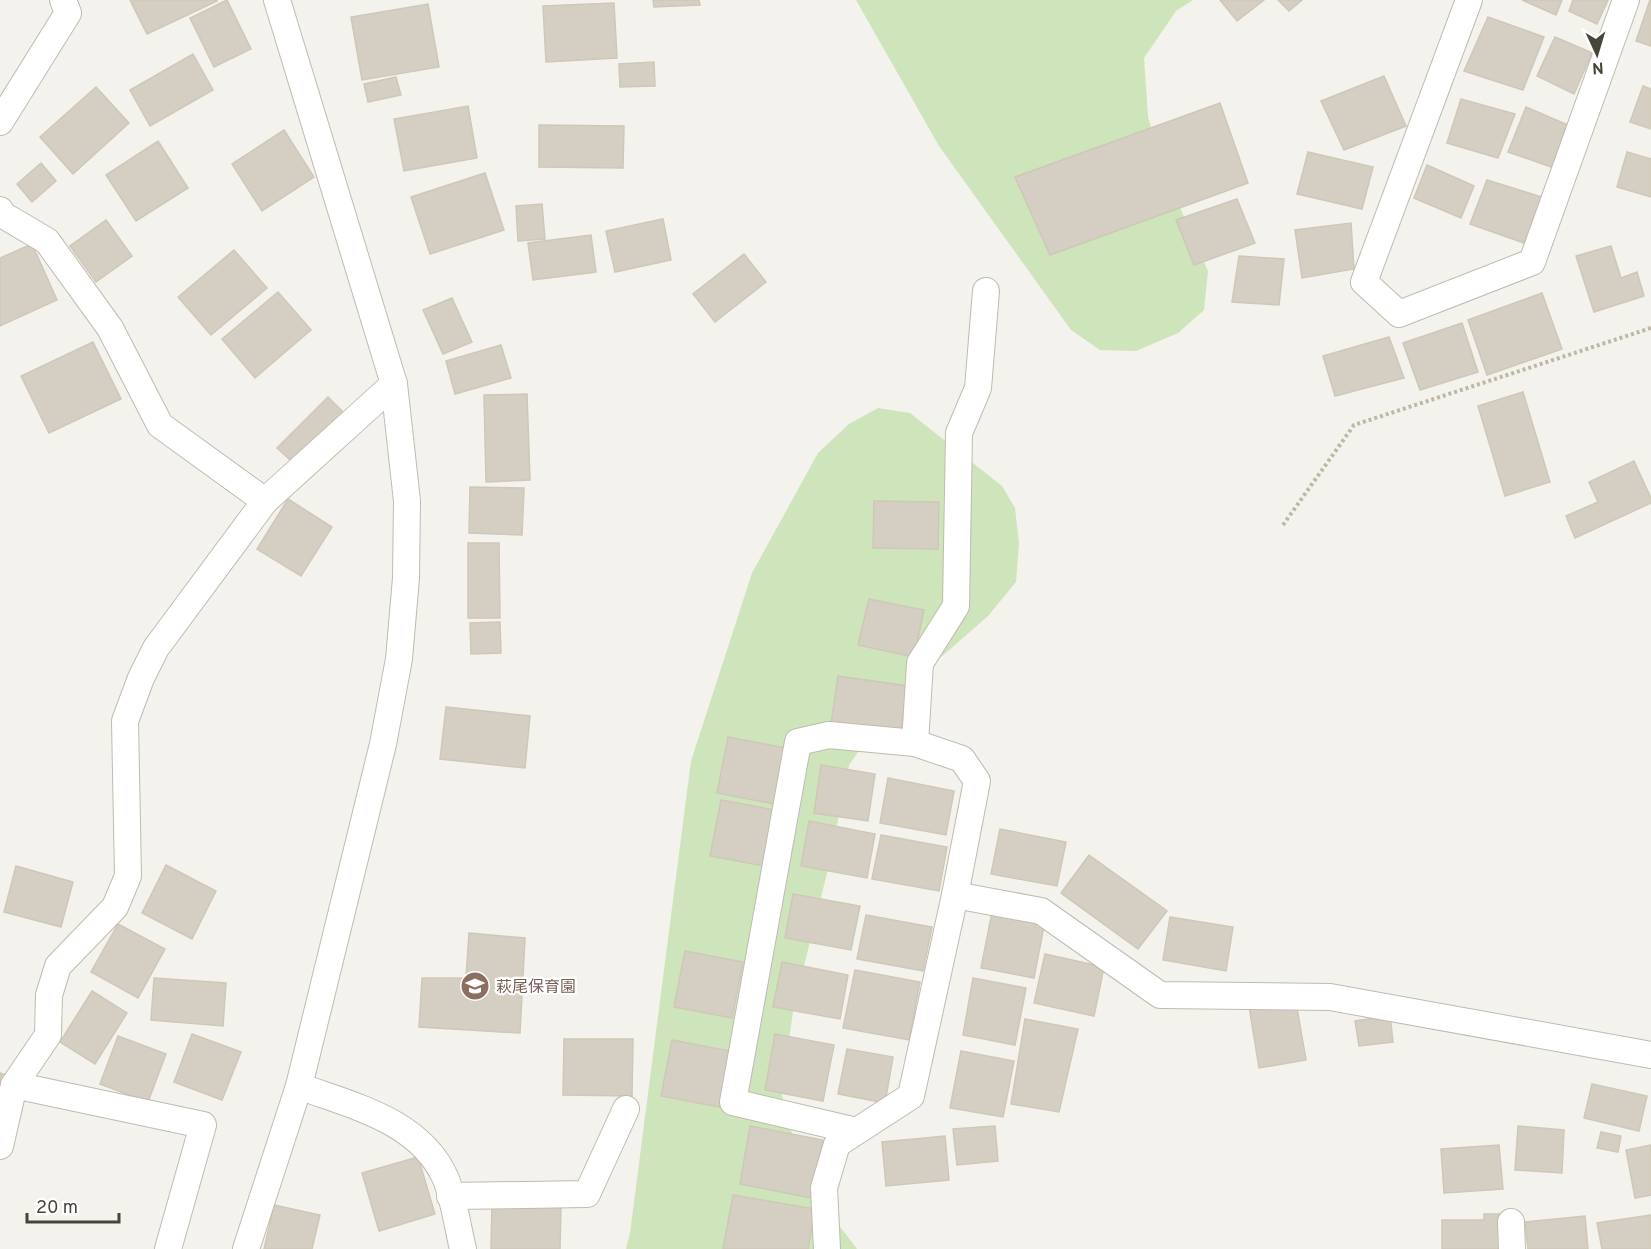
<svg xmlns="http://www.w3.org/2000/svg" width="1651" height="1249" font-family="Overpass,'Noto Sans JP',sans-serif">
<rect width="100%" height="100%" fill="#f4f2ec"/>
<g fill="#cee4ba">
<path d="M856 0H1193L1176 11 1144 58 1148 116 1159 160 1208 271 1204 310 1178 333 1136 351 1100 350 1071 330 939 146Z"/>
<path d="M878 408 910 413 1002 486 1015 508 1019 543 1016 582 988 616 899 694 849 765 828 869 794 1006 781 1091 804 1179 857 1249H626L630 1233 691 761 752 573 818 453 849 424Z"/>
</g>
<g fill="#d5cfc3" stroke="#cfc7b7" stroke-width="1.5">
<path d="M130 0H217V1L147 34Z"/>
<path d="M227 0 251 49 214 67 190 18Z"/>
<path d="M653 0H699L700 5 654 7Z"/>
<path d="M1220 0H1264L1237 21Z"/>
<path d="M1278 0H1302L1289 11Z"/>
<path d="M1522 0H1562L1556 15Z"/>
<path d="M1573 0H1608L1597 24 1569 11Z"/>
<path d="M1650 0H1651V46L1636 41Z"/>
<path d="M614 3 617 58 546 62 543 6Z"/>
<path d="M428 4 439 67 362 80 351 17Z"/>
<path d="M1488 17 1544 37 1523 90 1464 71Z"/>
<path d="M1555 37 1592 53 1574 94 1537 76Z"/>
<path d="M193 54 213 90 150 126 130 90Z"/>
<path d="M654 62 655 86 620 87 619 64Z"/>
<path d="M1384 76 1406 126 1344 150 1321 101Z"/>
<path d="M396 77 401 95 368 102 364 84Z"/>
<path d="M1643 86 1651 89V129L1630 122Z"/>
<path d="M96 87 129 123 73 174 40 137Z"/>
<path d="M1461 99 1515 114 1498 158 1447 143Z"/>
<path d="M1220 103 1248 183 1050 255 1015 177Z"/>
<path d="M468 106 477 158 404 171 394 119Z"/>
<path d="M1526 107 1570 126 1554 168 1508 152Z"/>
<path d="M539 125 624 126 623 168 539 167Z"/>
<path d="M284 130 314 177 262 211 232 164Z"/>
<path d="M158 141 188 188 136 221 106 175Z"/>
<path d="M1308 152 1373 167 1362 209 1297 194Z"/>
<path d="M1627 152 1651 159V197L1617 187Z"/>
<path d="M41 163 56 181 32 202 17 184Z"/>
<path d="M1427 165 1474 186 1461 218 1414 198Z"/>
<path d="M485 173 504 230 430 254 411 197Z"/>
<path d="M1487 180 1545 198 1524 243 1470 224Z"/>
<path d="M1237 199 1255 243 1194 265 1176 220Z"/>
<path d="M542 204 545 239 518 241 516 206Z"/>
<path d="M663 219 671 260 615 272 606 231Z"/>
<path d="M106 220 132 256 96 282 70 246Z"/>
<path d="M1351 223 1354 269 1302 278 1295 230Z"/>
<path d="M591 235 596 272 533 280 528 243Z"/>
<path d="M32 244 57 300 0 326V258Z"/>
<path d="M1611 246 1621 278 1637 272 1644 296 1594 312 1576 256Z"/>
<path d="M234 250 267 288 211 335 178 297Z"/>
<path d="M744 254 766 282 715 322 693 294Z"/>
<path d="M1239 256 1284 259 1279 305 1232 302Z"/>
<path d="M278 292 311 330 255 378 222 339Z"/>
<path d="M1542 293 1562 349 1487 375 1468 320Z"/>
<path d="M452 298 472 342 443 354 423 310Z"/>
<path d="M1462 323 1478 372 1420 390 1403 343Z"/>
<path d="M1389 337 1404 378 1335 396 1323 356Z"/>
<path d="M93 342 121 399 49 433 21 376Z"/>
<path d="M501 345 511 378 455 394 446 361Z"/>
<path d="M1523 392 1550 482 1505 496 1478 406Z"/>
<path d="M527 394 530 480 486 482 484 395Z"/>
<path d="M328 397 349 418 298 467 277 448Z"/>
<path d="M1634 461 1651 498V503L1575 538 1566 516 1598 502 1589 482Z"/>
<path d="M470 487 524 488 522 535 469 533Z"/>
<path d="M288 499 332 527 301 576 257 549Z"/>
<path d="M874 501 939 502 938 549 873 548Z"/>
<path d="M468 543H499L500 618H468Z"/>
<path d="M869 599 924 610 914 657 858 645Z"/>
<path d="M500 622 501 653 471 654 470 623Z"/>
<path d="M838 676 908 686 900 734 831 724Z"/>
<path d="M446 707 530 716 525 768 440 759Z"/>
<path d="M728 737 786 748 775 804 717 793Z"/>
<path d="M821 765 875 774 868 821 814 813Z"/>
<path d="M888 778 954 791 946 835 880 823Z"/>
<path d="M721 800 780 811 769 867 710 856Z"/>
<path d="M809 821 875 834 867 878 801 866Z"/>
<path d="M1000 829 1066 842 1057 886 991 874Z"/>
<path d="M881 835 947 847 939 891 872 879Z"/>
<path d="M1089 855 1167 911 1138 949 1061 893Z"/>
<path d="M166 865 216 891 192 939 142 913Z"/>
<path d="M16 866 73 882 61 927 4 912Z"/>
<path d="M793 894 860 906 851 950 785 938Z"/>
<path d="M992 912 1045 921 1034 978 981 968Z"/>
<path d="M866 915 932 927 923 971 857 959Z"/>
<path d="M1170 917 1233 927 1226 971 1163 960Z"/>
<path d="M118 924 165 949 138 998 91 972Z"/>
<path d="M469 933 525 938 520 1033 419 1027 422 978H466Z"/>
<path d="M685 951 743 962 732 1018 674 1007Z"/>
<path d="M1045 954 1104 967 1094 1016 1034 1003Z"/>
<path d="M782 962 848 975 840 1019 773 1007Z"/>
<path d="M855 970 920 982 909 1040 843 1028Z"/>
<path d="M154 978 226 983 223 1026 151 1020Z"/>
<path d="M973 978 1026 988 1015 1045 963 1035Z"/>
<path d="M92 991 127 1013 95 1064 60 1042Z"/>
<path d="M1248 1000 1297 1008 1306 1060 1259 1068Z"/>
<path d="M1390 1016 1393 1042 1359 1046 1355 1021Z"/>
<path d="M1025 1019 1078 1029 1059 1112 1011 1104Z"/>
<path d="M192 1034 241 1052 222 1100 174 1082Z"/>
<path d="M775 1034 834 1045 823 1101 765 1090Z"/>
<path d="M118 1036 166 1054 148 1102 100 1084Z"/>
<path d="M564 1039H633L632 1096 563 1095Z"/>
<path d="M672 1040 730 1051 720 1107 661 1096Z"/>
<path d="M847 1049 893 1057 885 1103 838 1094Z"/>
<path d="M961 1051 1014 1061 1003 1117 950 1108Z"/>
<path d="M0 1073 6 1075 0 1102Z"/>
<path d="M1592 1084 1647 1096 1639 1131 1584 1118Z"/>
<path d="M750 1126 823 1140 812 1198 740 1184Z"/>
<path d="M995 1126 998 1161 957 1165 953 1129Z"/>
<path d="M1518 1126 1564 1130 1562 1173 1515 1170Z"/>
<path d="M1601 1132 1621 1136 1618 1152 1597 1148Z"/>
<path d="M945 1136 949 1180 886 1186 882 1142Z"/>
<path d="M1499 1145 1503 1189 1444 1193 1441 1149Z"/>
<path d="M1651 1145V1195L1635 1198 1626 1150Z"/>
<path d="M418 1157 435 1214 379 1231 362 1173Z"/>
<path d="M733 1195 815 1209 808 1249H723Z"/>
<path d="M492 1203H561L560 1249H491Z"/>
<path d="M274 1205 320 1215 312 1249H264Z"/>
<path d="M1484 1214H1504L1503 1249H1442V1220H1484Z"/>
<path d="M1651 1215V1249H1602L1597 1223Z"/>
<path d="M1585 1216 1588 1249H1528L1525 1222Z"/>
</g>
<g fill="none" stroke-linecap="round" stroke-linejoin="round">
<g stroke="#bfbbb0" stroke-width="28">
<g id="minor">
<path d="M1469 0 1364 282 1399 314 1532 262 1626 0"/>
<path d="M0 122 68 13 63 0"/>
<path d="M0 210 3 215 47 241 110 328 160 425 265 501"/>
<path d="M955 895 1041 911 1160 995 1330 997 1651 1055"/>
<path d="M14 1085 48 1035 49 995 58 966 115 907 128 876 125 721 141 678 156 648 265 501 394 384"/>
<path d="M299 1086C352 1106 419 1120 445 1177 453 1194 458 1229 463 1249"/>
<path d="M856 1131 733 1102 798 742 829 735 915 743"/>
<path d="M0 1146 14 1085 203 1125 168 1249"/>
<path d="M450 1196 587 1194 626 1109"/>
<path d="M1511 1222 1512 1249"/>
<path d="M246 1249 299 1086 383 744 399 659 406 578 407 501 394 384 277 0"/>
<path d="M827 1249 824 1188 837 1144 911 1096 955 895 977 781 962 759 915 743 920 663 956 606 959 433 978 388 986 291"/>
</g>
</g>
<path stroke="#bfb7a2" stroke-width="4" stroke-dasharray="3 3" stroke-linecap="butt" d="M1283 525 1354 425 1651 328"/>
<use href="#minor" stroke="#fff" stroke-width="26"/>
</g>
<defs>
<g id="school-disc" transform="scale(1.5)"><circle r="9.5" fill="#8d6e63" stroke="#fff"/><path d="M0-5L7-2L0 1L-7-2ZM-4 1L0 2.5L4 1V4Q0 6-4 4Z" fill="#fff"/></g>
</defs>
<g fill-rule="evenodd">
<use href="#school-disc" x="475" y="986"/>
</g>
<g text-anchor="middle" stroke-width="4.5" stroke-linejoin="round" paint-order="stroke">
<g font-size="16" fill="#785e54" stroke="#fff" text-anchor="start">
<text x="496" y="992">萩尾保育園</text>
</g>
</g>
<g transform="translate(1597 54) rotate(176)" stroke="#ffffff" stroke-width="4.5" paint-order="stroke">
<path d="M0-4.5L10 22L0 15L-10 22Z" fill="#48443a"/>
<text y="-9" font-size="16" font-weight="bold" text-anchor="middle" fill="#48443a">N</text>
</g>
<path d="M27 1213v9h92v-9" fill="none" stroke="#48443a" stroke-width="3"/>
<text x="36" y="1213" font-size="18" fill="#48443a" stroke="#ffffff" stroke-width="4.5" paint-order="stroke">20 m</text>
</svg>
